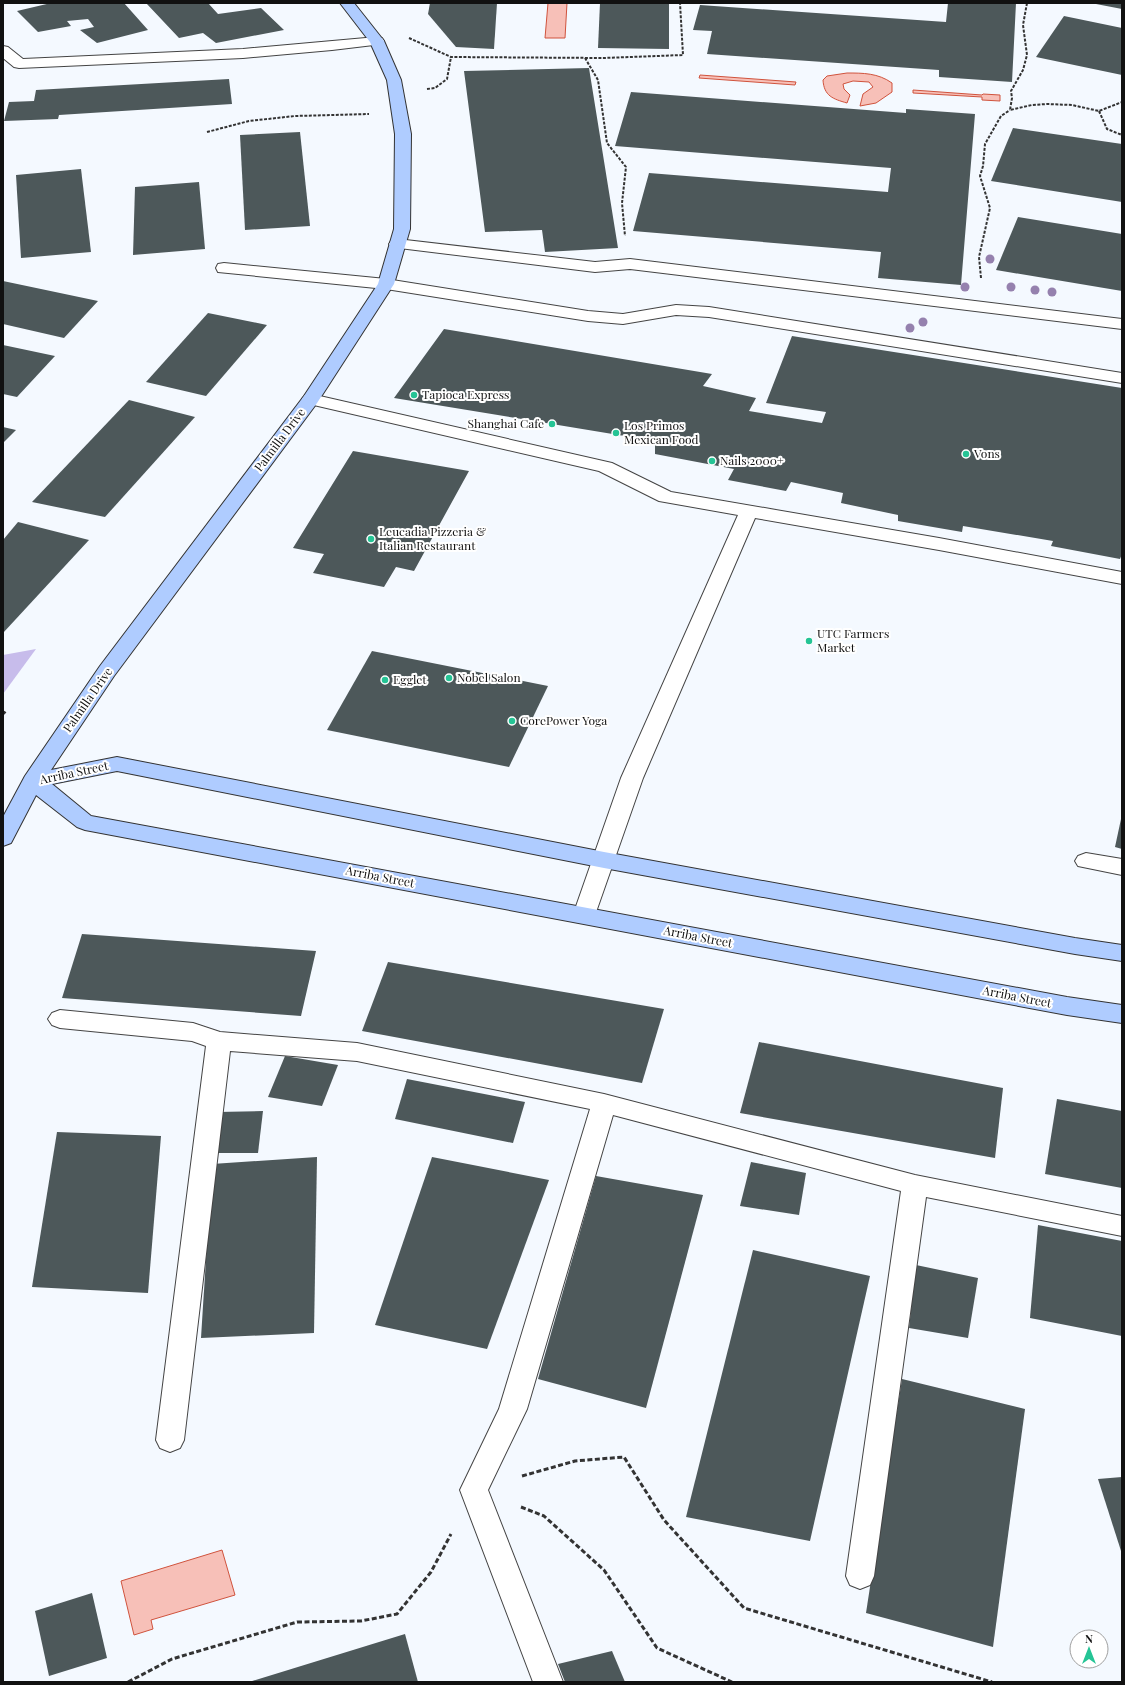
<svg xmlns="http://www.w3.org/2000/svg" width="1125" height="1685" font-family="'Playfair Display',serif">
<rect width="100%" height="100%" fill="#f4f9ff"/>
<path fill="#c7bceb" d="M36 649 3 694V655Z"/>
<g fill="#f7c0b8" stroke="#d0533d">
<path d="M548 3H567L565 38H545Z"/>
<path d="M847 73C863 73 878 73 892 83V92L876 103 860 106 863 94 873 87 869 82 853 81 843 84 844 89 850 95 847 103C833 99 824 96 823 80L827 76Z"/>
<path d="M700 75 796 82 795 85 699 78Z"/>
<path d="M913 90 982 95 983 94 1000 95V101L982 100V97L913 93Z"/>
<path d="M222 1550 235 1595 151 1620 153 1629 134 1635 121 1581Z"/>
</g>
<g fill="#4d585a">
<path d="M51 3H92L93 4 124 3 148 30 97 43 80 30 94 27 88 19 67 21 71 26 38 32 17 11Z"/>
<path d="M146 3H208L218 14 261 8 284 30 216 43 203 33 179 38Z"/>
<path d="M430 3H497L494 49 456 47 428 14Z"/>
<path d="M600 3H669V49L598 48Z"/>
<path d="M948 3H1016L1012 82 939 77V70L707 54 712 31 693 30 700 5 946 22Z"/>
<path d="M1096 3H1122V9L1096 4Z"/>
<path d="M1064 16 1122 28V75L1036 57Z"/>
<path d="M589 68 618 248 545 252 542 230 485 232 464 71Z"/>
<path d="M229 79 232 104 59 115 58 119 4 121 9 102 34 101 36 90Z"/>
<path d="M631 92 906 113V109L975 114 961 285 878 278 881 252 633 231 649 173 888 192 891 168 615 146Z"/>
<path d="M1013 128 1122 144V202L991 181Z"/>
<path d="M300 132 310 226 245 230 240 135Z"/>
<path d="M81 169 91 252 21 258 16 175Z"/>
<path d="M199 182 205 249 133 255 135 187Z"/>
<path d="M1018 217 1122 234V291L996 270Z"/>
<path d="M3 281 98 301 64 338 3 324Z"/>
<path d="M208 313 267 325 206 396 146 382Z"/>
<path d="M444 329 712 374 703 386 756 398 749 411 822 423 826 412 766 403 792 336 1122 388V554L1120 559 1051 546 1053 541 963 526 962 532 898 521V515L841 503 843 493 791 482 786 491 728 480 734 469 655 454V441L394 398Z"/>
<path d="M3 345 55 356 17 397 3 394Z"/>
<path d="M129 400 195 417 105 517 32 502Z"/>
<path d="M3 427 16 430 3 443Z"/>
<path d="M353 451 469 471 414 571 396 567 384 587 313 573 324 554 293 548Z"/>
<path d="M18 522 89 540 3 633V540Z"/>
<path d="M372 651 548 686 509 767 327 730Z"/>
<path d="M1121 819H1122V849L1115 847Z"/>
<path d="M82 934 316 951 301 1016 62 998Z"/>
<path d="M388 962 664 1009 642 1083 362 1031Z"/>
<path d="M759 1042 1003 1088 995 1158 740 1113Z"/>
<path d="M285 1056 338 1065 322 1106 268 1097Z"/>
<path d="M407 1079 525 1102 513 1143 395 1119Z"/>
<path d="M1057 1099 1122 1111V1188L1045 1174Z"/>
<path d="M263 1111 258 1153H214L217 1112Z"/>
<path d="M57 1132 161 1136 148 1293 32 1287Z"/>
<path d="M317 1157 314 1333 201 1338 212 1164Z"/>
<path d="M432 1157 549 1180 487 1349 375 1325Z"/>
<path d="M751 1162 806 1173 799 1215 740 1206Z"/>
<path d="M596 1176 703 1195 646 1408 538 1379Z"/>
<path d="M1038 1225 1122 1241V1336L1030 1318Z"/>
<path d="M753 1250 870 1276 810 1541 686 1517Z"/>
<path d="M916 1265 978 1278 968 1338 909 1328Z"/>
<path d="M902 1379 1025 1409 993 1647 866 1613Z"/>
<path d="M1122 1477V1554L1098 1479Z"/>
<path d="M92 1593 107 1658 49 1676 35 1611Z"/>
<path d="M405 1634 418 1682H249Z"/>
<path d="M612 1651 625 1682H565L558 1664Z"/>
</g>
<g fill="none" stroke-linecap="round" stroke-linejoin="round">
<g stroke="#444" stroke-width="2">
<g id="lane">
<path d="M377 37 382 38 384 41 382 44 332 50 243 58 19 68 14 67 3 58V46L8 47 23 59 243 49Z"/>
<path d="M397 239 595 262 630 259 1122 319V329L630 269 595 272 391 247 389 244 391 241Z"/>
<path d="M224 263 386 279 588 311 623 314 676 305 709 307 1122 373V383L709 317 676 315 623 324 588 321 386 289 218 272 216 268 218 264Z"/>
<path d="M311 394 612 463 671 492 939 538 1122 572V584L939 550 755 518 643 778 595 915 592 921 584 923 576 921 573 915 621 778 738 515 659 501 599 471 305 403 302 399 305 395Z"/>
<path d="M1086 853 1122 859V875L1078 866 1075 861 1078 856Z"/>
<path d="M60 1010 193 1023 220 1032 357 1043 604 1094 915 1175 1122 1216V1236L926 1197 874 1576 870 1585 860 1589 850 1585 846 1576 901 1191 613 1115 527 1409 488 1490 563 1682H533L460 1490 499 1409 590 1109 357 1061 230 1051 184 1440 180 1448 170 1452 160 1448 156 1440 206 1046 192 1041 60 1028 52 1025 48 1019 52 1013Z"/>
</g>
</g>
<g stroke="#333" stroke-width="2">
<path id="secondary" d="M340 3H354L384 41 401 80 411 134 410 229 394 284 317 403 114 676 51 770 117 757 604 852 1075 938 1122 945V961L1075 954 604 868 117 771 52 784 91 816 1067 997 1122 1005V1023L1067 1015 85 830 77 827 36 795 11 843 3 846V817L25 776 100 666 304 396 378 284 394 229 395 134 387 80 370 42Z"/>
</g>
<g stroke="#333" stroke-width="2" stroke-dasharray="3 1.5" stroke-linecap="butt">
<path d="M1027 3 1023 25 1027 55 1023 70 1011 91 1012 98 1010 110 1032 105 1047 104 1072 105 1099 111 1122 102"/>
<path d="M409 38 451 57 604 58 683 55 680 3"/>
<path d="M585 58 598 80 607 143 626 167 622 203 625 236"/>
<path d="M427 89 435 88 447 79 451 57"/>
<path d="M1099 111 1107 129 1122 135"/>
<path d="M207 132 249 121 295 116 369 114"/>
<path d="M981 278 979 257 990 208 980 176 983 166 985 144 1001 116 1010 110"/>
</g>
<path stroke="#333" stroke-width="2.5" stroke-dasharray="3.5 2" stroke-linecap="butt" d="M3 714 6 711"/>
<g stroke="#333" stroke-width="3" stroke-dasharray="5 2.5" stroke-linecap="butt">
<path d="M522 1476 575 1461 624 1457 664 1520 744 1608 992 1682"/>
<path d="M521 1507 544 1516 604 1570 657 1648 732 1682"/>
<path d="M128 1682 172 1659 297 1622 361 1621 397 1614 431 1572 451 1534"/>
</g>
<use href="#lane" fill="#fff" fill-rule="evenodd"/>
<use href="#secondary" fill="#afccff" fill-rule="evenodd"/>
</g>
<g fill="#9581ae">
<circle cx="990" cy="259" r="4.5"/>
<circle cx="965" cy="287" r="4.5"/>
<circle cx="1011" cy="287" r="4.5"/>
<circle cx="1035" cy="290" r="4.5"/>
<circle cx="1052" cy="292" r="4.5"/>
<circle cx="923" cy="322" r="4.5"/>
<circle cx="910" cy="328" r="4.5"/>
</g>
<g fill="#25c495" stroke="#fff" stroke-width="1.5">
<circle cx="414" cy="395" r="4"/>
<circle cx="552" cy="424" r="4"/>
<circle cx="616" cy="433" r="4"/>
<circle cx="966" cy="454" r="4"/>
<circle cx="712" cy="461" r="4"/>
<circle cx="371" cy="539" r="4"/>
<circle cx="809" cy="641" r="4"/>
<circle cx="449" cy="678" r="4"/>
<circle cx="385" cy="680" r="4"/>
<circle cx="512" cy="721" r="4"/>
</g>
<g text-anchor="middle" stroke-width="4" stroke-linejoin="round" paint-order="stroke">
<g font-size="12" fill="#111" stroke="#fff" text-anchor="start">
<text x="422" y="399">Tapioca Express</text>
<text x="544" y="428" text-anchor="end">Shanghai Cafe</text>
<text x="624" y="430">Los Primos<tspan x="624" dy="14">Mexican Food</tspan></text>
<text x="974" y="458">Vons</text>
<text x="720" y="465">Nails 2000+</text>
<text x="379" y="536">Leucadia Pizzeria &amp;<tspan x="379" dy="14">Italian Restaurant</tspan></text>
<text x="817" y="638">UTC Farmers<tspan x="817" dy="14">Market</tspan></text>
<text x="457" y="682">Nobel Salon</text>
<text x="393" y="684">Egglet</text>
<text x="520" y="725">CorePower Yoga</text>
</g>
<g font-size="12" fill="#111" stroke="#fff">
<text transform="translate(280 440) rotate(-53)" y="4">Palmilla Drive</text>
<text transform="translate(88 700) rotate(-55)" y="4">Palmilla Drive</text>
<text transform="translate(74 773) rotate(-12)" y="4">Arriba Street</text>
<text transform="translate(380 877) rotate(11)" y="4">Arriba Street</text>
<text transform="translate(698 937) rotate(11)" y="4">Arriba Street</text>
<text transform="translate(1017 997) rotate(11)" y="4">Arriba Street</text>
</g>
</g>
<rect width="1125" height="1685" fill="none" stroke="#111111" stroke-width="8"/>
<g transform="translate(1089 1649)"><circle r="19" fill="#ffffff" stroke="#a0a0a0"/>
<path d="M0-3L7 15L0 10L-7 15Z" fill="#25c495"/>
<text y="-6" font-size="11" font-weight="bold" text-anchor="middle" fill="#111111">N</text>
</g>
</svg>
